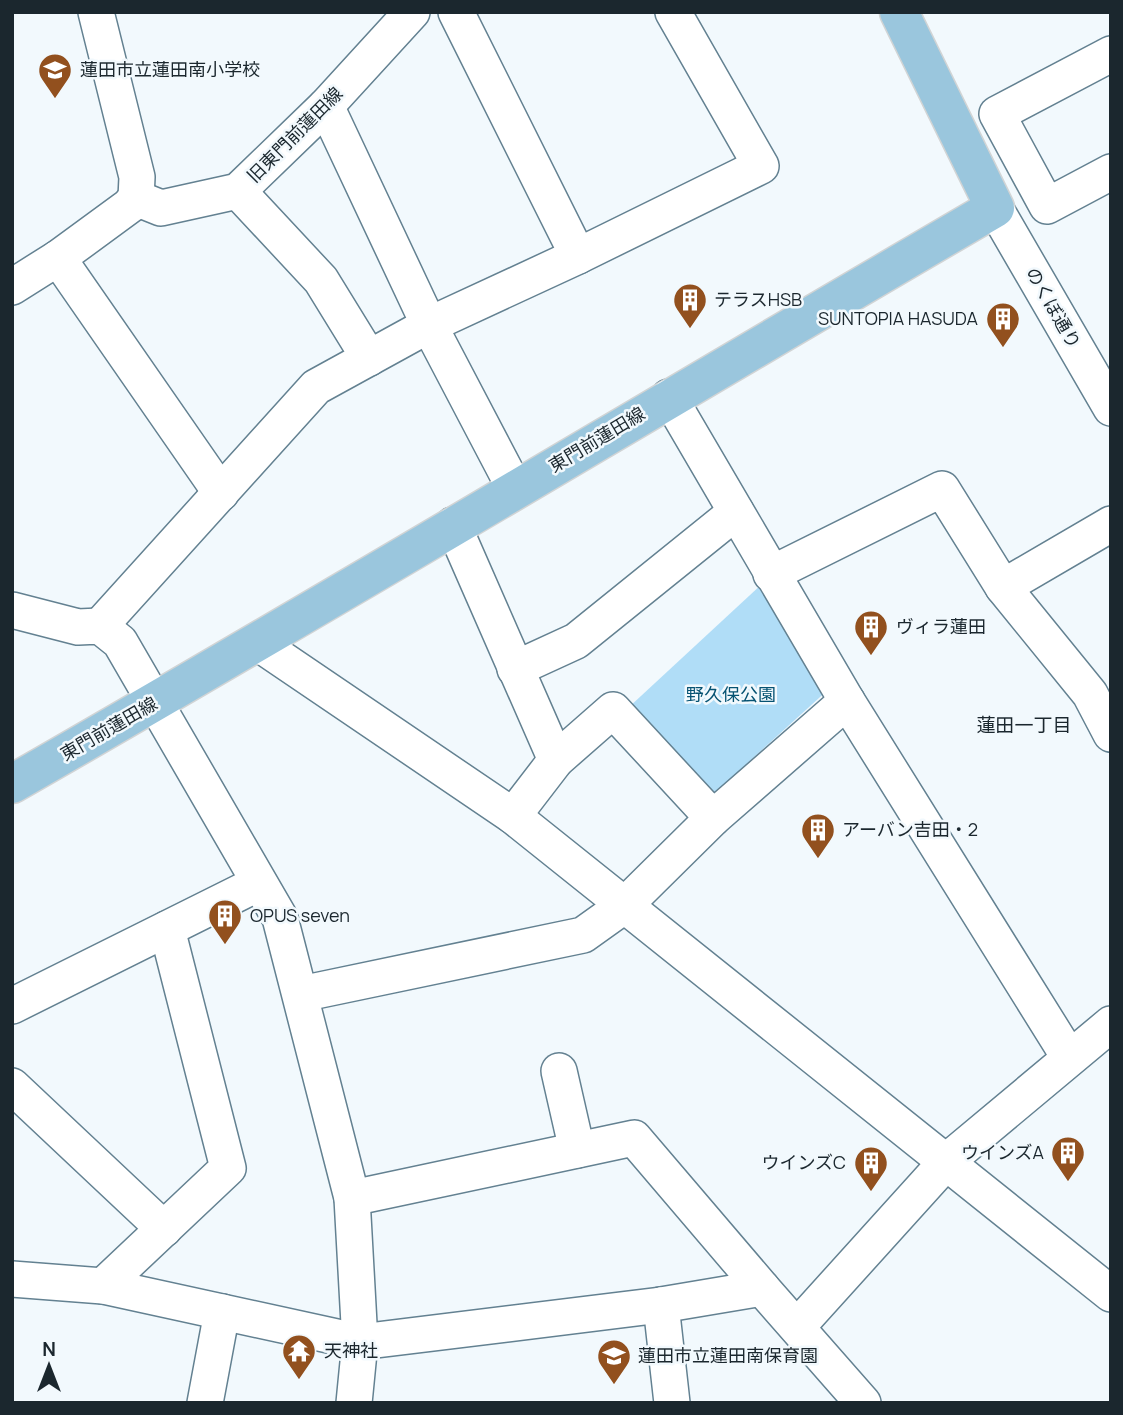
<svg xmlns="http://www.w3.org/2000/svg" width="1123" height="1415" font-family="Manrope,'Noto Sans JP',sans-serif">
<rect width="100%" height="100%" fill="#f2f9fd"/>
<path fill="#b0ddf7" d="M763 583 830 688 708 799 628 708Z"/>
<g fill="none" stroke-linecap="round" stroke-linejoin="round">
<g stroke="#638191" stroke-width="38">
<g id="minor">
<path d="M96 12 137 177 136 198"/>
<path d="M456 12 578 256"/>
<path d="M1111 54 997 114 1047 206 1111 172"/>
<path d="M326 106 429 325 515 489"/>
<path d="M238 191 321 280 369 358"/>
<path d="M136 198 161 208 238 191 326 106 412 12"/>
<path d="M995 208 1111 408"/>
<path d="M58 258 221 493"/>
<path d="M12 287 58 258 129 206 136 198"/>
<path d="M669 397 847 701 1069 1057"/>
<path d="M453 525 556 760"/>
<path d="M771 574 942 489 1003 587 1090 694 1111 734"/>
<path d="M1003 587 1111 524"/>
<path d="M12 610 78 627 100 626 120 642 280 918 352 1198 360 1342 354 1403"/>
<path d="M100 626 316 387 429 325 578 256 761 166 673 12"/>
<path d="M258 643 513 816 1111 1294"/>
<path d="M515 669 576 641 736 512"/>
<path d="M513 816 556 760 613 710 713 818"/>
<path d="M301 994 583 935 625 905 713 818 847 701"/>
<path d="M12 1006 259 883"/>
<path d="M559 1071 577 1150"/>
<path d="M12 1086 164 1229"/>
<path d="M352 1198 634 1138 762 1288 863 1403"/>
<path d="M12 1279 103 1286 360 1342 661 1305 762 1288"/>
<path d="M103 1286 228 1168 167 929"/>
<path d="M661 1305 672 1403"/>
<path d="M797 1327 947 1161 1111 1024"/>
<path d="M205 1403 222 1312"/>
</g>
</g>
<g stroke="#d1d4d5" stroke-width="41">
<path id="major" d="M12 784C342 595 667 399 995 208L899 12"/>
</g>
<use href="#minor" stroke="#fff" stroke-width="35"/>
<use href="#major" stroke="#9ac6dd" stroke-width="38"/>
</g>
<defs>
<g id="school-pin" transform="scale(1.75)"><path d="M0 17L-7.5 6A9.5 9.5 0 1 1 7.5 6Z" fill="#92501e" stroke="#f2f9fd"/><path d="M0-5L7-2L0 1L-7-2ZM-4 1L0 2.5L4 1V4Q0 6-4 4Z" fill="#fff"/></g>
<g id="building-pin" transform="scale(1.75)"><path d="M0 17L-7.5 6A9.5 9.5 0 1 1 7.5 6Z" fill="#92501e" stroke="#f2f9fd"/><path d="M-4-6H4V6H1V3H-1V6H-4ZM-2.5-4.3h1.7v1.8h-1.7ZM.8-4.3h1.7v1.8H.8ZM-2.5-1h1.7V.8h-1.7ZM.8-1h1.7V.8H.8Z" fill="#fff"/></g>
<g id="temple-pin" transform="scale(1.75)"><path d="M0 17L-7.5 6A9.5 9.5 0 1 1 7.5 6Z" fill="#92501e" stroke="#f2f9fd"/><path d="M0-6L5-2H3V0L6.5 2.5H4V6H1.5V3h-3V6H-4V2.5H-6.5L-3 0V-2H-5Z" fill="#fff"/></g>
</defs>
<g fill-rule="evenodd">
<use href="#school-pin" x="55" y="70"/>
<use href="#building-pin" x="690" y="300"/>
<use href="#building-pin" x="1003" y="319"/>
<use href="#building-pin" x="871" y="627"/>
<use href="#building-pin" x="818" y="830"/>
<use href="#building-pin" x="225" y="916"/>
<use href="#building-pin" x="1068" y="1153"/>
<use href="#building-pin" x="871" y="1163"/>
<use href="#temple-pin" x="299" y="1351"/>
<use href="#school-pin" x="614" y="1356"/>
</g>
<g text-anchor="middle" stroke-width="5" stroke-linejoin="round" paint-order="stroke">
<g font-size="18" fill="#1b272e" stroke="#f2f9fd" text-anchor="start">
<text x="80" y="76">蓮田市立蓮田南小学校</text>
<text x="714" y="306">テラスHSB</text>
<text x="978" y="325" text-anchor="end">SUNTOPIA HASUDA</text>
<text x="896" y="633">ヴィラ蓮田</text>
<text x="842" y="836">アーバン吉田・2</text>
<text x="250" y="922">OPUS seven</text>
<text x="1044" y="1159" text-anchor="end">ウインズA</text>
<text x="846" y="1169" text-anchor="end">ウインズC</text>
<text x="324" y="1357">天神社</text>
<text x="638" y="1362">蓮田市立蓮田南保育園</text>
</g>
<g font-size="18" fill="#1b272e" stroke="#f2f9fd">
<text transform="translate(295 135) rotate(-45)" y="6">旧東門前蓮田線</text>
<text transform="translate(1053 308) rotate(60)" y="6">のくぼ通り</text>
<text transform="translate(597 440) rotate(-31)" y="6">東門前蓮田線</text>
<text transform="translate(109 729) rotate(-30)" y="6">東門前蓮田線</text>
</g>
<g font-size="18" fill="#055272" stroke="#f2f9fd">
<text x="731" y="701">野久保公園</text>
</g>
<g font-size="19" fill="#1b272e" stroke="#f2f9fd">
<text x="1024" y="732">蓮田一丁目</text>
</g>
</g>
<rect width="1123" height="1415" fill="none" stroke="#1b272e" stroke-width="28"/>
<g transform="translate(49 1366)" stroke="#f2f9fd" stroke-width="5" paint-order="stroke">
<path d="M0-5L12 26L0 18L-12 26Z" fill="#1b272e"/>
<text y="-10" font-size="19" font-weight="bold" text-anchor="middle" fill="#1b272e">N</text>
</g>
</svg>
